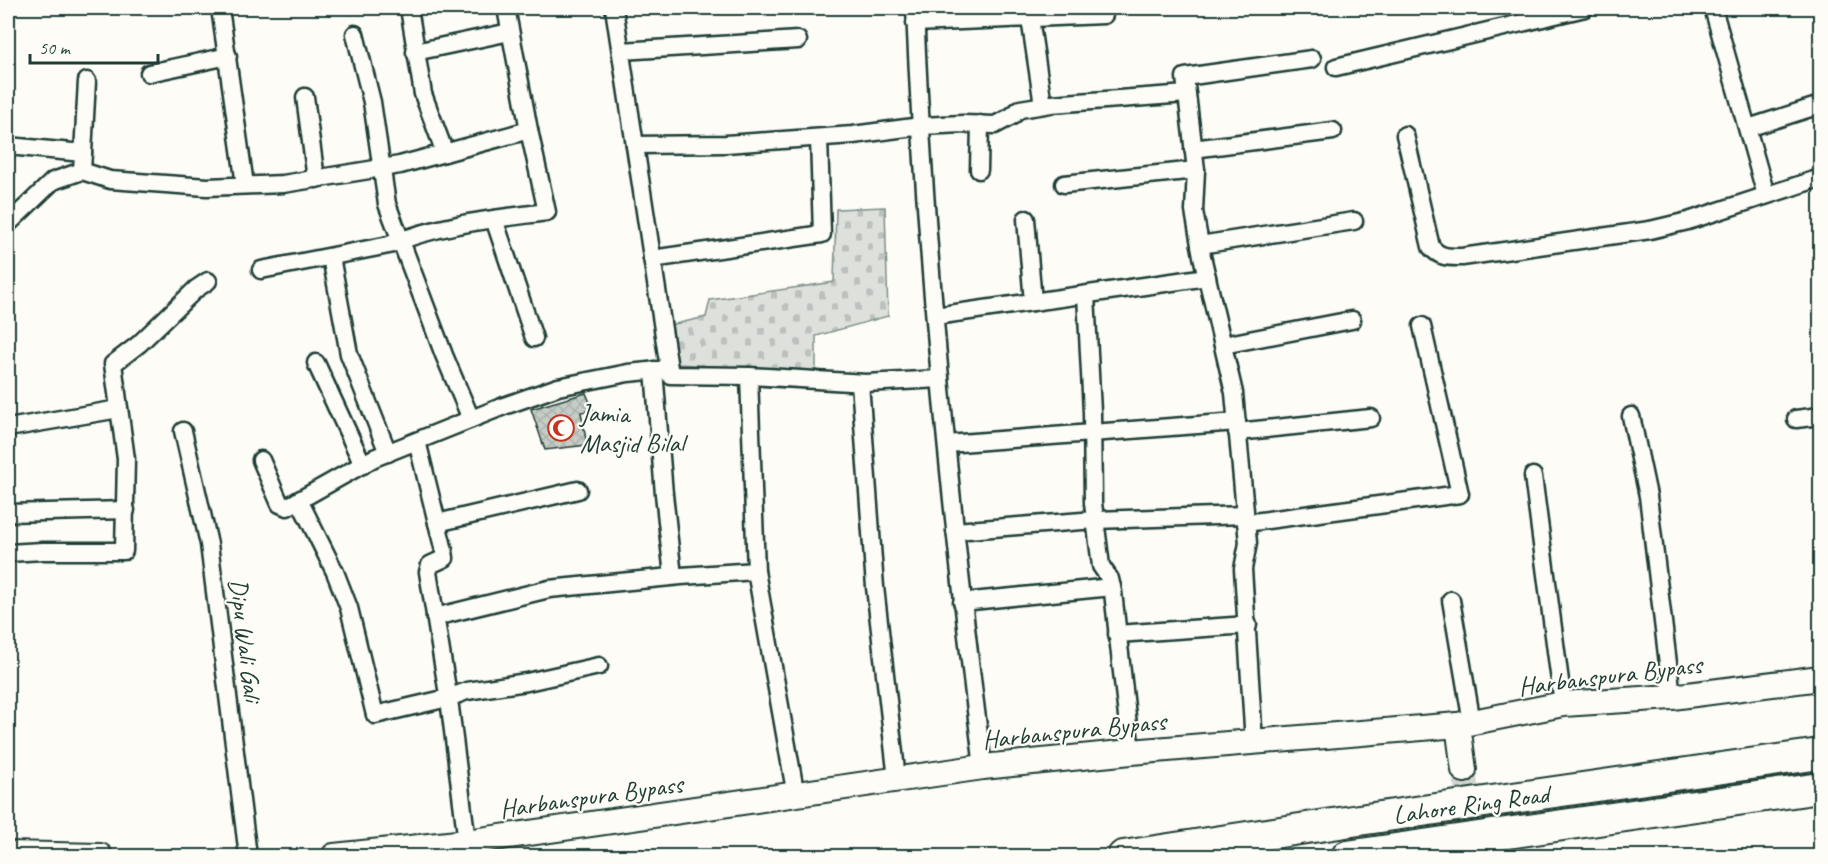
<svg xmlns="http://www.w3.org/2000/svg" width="1828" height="864" font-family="Caveat,sans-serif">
<defs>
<pattern id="cemetery-stones" width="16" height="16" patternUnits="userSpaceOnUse" patternTransform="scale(1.5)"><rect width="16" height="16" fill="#dde0db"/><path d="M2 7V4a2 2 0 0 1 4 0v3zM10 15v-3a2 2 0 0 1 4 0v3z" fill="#bdc1bd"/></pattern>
<pattern id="building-cross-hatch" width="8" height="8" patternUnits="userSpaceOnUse" patternTransform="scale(1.5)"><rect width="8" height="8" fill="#c6cdc7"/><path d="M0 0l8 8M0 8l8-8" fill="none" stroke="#aab1ac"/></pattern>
</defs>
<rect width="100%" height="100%" fill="#fdfcf7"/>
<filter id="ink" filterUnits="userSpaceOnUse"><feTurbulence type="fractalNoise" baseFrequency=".0167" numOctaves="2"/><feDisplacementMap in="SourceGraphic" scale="12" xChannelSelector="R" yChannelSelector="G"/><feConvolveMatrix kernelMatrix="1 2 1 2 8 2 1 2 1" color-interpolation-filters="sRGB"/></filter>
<g filter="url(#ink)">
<path fill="url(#cemetery-stones)" stroke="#7e8e88" stroke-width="1.5" d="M885 207 888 316 816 336V372L677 364 670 325 706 317 710 300 834 282 836 209Z"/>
<path fill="url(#building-cross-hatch)" stroke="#1f3d34" stroke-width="1.5" d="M586 393 593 410 581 412 587 445 545 450 531 409Z"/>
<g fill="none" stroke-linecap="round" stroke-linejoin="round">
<path stroke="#d1d6d0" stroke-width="24" stroke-dasharray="24 12" stroke-linecap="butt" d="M1464 770 1475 854"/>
<g stroke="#1f3d34" stroke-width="21">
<g id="street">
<path d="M220 8 245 185"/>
<path d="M409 8 423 94 445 153"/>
<path d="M614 8 670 375 749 376 756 571 796 796"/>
<path d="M915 8C925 262 951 515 983 767"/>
<path d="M1713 8 1766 195"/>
<path d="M1030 18 1043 105"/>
<path d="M915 23 1104 15 1103 8"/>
<path d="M355 34 372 102 387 204 444 355 471 419"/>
<path d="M621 51 798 40"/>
<path d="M415 52 510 32"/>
<path d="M1336 67 1585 8"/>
<path d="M149 73 228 56"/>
<path d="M305 97 316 179"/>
<path d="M1748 128 1820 105"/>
<path d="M1405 135 1431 247C1440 258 1449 257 1462 257L1650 230 1688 221 1820 178"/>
<path d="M635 145 726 144 853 135 921 126 963 124 995 125 1012 116 1020 109 1051 104 1187 94"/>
<path d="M8 146 83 153 82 171 53 181 8 224"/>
<path d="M1193 149 1333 131"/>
<path d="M83 153 87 81"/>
<path d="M979 170 980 124"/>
<path d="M82 171 110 180 207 187 283 184 400 165 529 130 506 8"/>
<path d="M1064 184 1196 170"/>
<path d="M494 219 534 338"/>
<path d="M1026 219 1033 302"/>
<path d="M1200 245 1354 221"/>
<path d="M331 257 349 354 388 453"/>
<path d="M652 259 822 234 819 138"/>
<path d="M261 270 389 245C439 224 494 219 547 212L529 130"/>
<path d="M1086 295 1092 412 1093 503 1101 566 1110 579 1113 592 1131 752"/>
<path d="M935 316 1207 277"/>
<path d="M1223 345 1352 320"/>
<path d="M316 363 363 465"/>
<path d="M654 370 664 494 673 576"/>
<path d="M749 376 866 383 940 379"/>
<path d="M860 383 875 587 897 779"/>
<path d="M1631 416 1648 496 1672 697"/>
<path d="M1796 419 1820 416"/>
<path d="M8 428 119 409"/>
<path d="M183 431 209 544 248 856"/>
<path d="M1237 432 1371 418"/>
<path d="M417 441 444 551 445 558 430 565 428 572 450 707 467 842"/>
<path d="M947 444 1237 422"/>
<path d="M261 460 280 504 287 507 374 458 504 406 558 387 628 373 669 369"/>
<path d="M1533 476 1563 704"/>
<path d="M299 500 335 572 349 608 375 715 448 698 467 691 527 682 599 666"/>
<path d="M8 513 126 510"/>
<path d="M437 523 578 490"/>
<path d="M1246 523 1460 494 1422 326"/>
<path d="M955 531 1095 520 1245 515"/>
<path d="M8 553 43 551H124L126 459 113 364 139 344 196 289 208 281"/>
<path d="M1451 600 1472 723"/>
<path d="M962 602 1112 587"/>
<path d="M435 617 549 589 681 576 756 571"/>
<path d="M1117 634 1248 625"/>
<path d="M1254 743 1243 569 1248 543 1234 393 1202 256 1194 211 1196 170 1185 77 1312 59"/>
</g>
</g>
<g stroke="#1f3d34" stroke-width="28">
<g id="secondary">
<path d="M1458 725 1464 770"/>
<path d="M8 854 100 856"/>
<path d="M334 856 467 842 983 767 1131 752 1458 725 1563 704 1672 697 1820 678"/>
<path d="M1475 856H1476"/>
</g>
</g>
<g stroke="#1f3d34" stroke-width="34">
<g id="highway">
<path d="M1123 856 1359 820 1820 754"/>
<path d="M1347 856 1820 788"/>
</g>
</g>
<use href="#street" stroke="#fdfcf7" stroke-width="16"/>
<use href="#secondary" stroke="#fdfcf7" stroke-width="24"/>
<use href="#highway" stroke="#fdfcf7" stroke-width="30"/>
</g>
</g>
<defs>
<g id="mosque-ring" transform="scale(1.35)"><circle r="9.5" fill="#fdfcf7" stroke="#c8321e" stroke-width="1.5"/><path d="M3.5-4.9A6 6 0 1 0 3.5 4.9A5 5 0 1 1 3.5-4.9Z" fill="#c8321e"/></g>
</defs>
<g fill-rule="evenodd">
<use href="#mosque-ring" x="561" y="428"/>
</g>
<g text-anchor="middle" stroke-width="4.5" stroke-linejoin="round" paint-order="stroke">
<g font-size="26" fill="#1f3d34" stroke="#fdfcf7" text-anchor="start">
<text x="580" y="422">Jamia<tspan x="580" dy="30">Masjid Bilal</tspan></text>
</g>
<g font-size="26" fill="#1f3d34" stroke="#fdfcf7">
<text transform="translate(246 640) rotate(83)" y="9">Dipu Wali Gali</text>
<text transform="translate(1610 675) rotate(-7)" y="9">Harbanspura Bypass</text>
<text transform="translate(1074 730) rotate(-6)" y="9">Harbanspura Bypass</text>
<text transform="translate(591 796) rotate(-8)" y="9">Harbanspura Bypass</text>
<text transform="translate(1471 804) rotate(-8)" y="9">Lahore Ring Road</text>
</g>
</g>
<rect width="1828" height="864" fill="none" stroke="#fdfcf7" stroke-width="30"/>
<rect x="15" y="15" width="1798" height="834" fill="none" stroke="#1f3d34" stroke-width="2" filter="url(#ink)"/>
<path d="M30 54v9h128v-9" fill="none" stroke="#1f3d34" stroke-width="3"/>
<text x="39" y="54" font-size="18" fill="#1f3d34" stroke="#fdfcf7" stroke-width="4.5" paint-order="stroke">50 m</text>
</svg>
